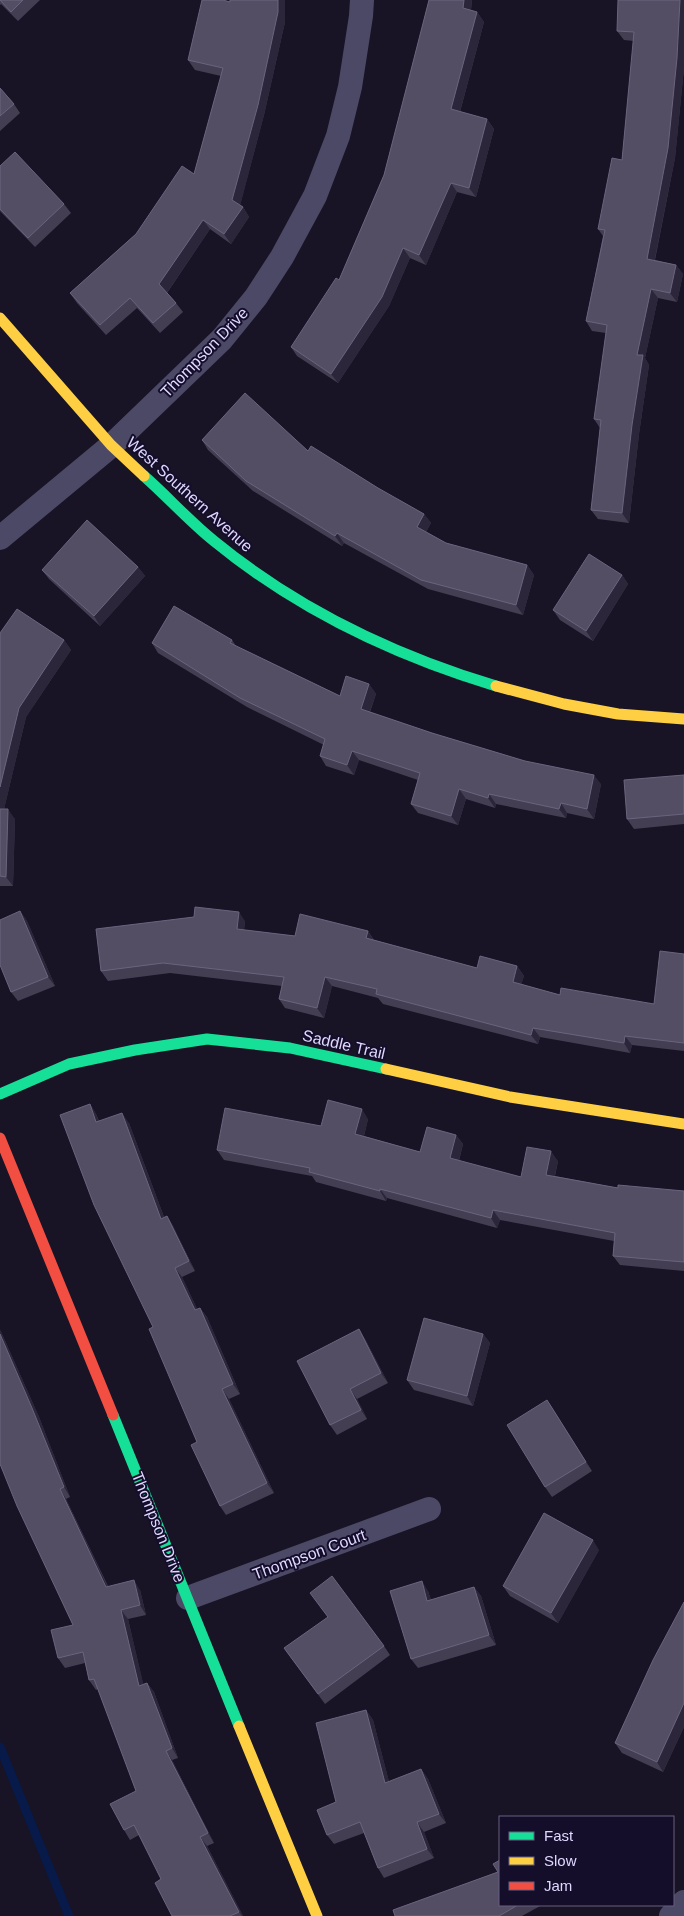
<svg xmlns="http://www.w3.org/2000/svg" width="684" height="1916" font-family="Helvetica,sans-serif">
	<style>
		.lines { fill: none; stroke-linecap: round; stroke-linejoin: round }
		.stream { stroke: #071a49; stroke-width: 9 }
		.street { stroke: #4c4966; stroke-width: 24 }
		.fast { stroke: #16e098; stroke-width: 11 }
		.slow { stroke: #ffcf43; stroke-width: 11 }
		.jam { stroke: #f24e42; stroke-width: 11 }
		.wall { fill: #443e53 }
		.shaded-wall { fill: #2b2639 }
		.building { fill: #544e65; stroke: #6a647e }
		.labels { text-anchor: middle; stroke-width: 4; stroke-linejoin: round; paint-order: stroke }
		.street-label { font-size: 16px; fill: #dfd8ff; stroke: #150e2b }
	</style>
	<rect width="100%" height="100%" fill="#181425"/>
	<g class="lines">
		<path class="stream" d="M 0,1747 L 69,1916"/>
		<path class="street" d="M 0,538 L 112,445 L 222,339 L 256,297 L 282,257 L 315,196 L 338,136 L 350,87 L 361,16 L 362,0
			M 188,1598 L 429,1509
			M 671,1916 L 684,1902"/>
		<path class="fast" d="M 144,476 C 168,497 189,521 214,541 C 297,609 393,655 496,686
			M 0,1094 L 69,1064 L 135,1050 L 207,1039 L 290,1048 L 386,1069
			M 113,1415 L 239,1726"/>
		<path class="slow" d="M 0,318 L 111,445 L 144,476
			M 496,686 L 564,704 L 618,714 L 684,719
			M 386,1069 L 510,1097 L 684,1124
			M 239,1726 L 317,1916"/>
		<path class="jam" d="M 0,1138 L 113,1415"/>
	</g>
	<path class="wall" d="M 0,0 L 40,0 L 18,21 L 1,4 L 0,5 Z
		M 429,0 L 472,0 L 471,10 L 477,12 L 484,22 L 460,112 L 487,119 L 494,129 L 476,197 L 457,192 L 426,265 L 410,258 L 389,306 L 338,383 L 297,356 L 291,347 L 339,280 L 384,175 Z
		M 684,0 L 684,68 L 675,158 L 655,260 L 676,265 L 683,274 L 677,302 L 658,298 L 645,358 L 649,365 L 639,434 L 629,523 L 598,519 L 591,510 L 600,428 L 594,419 L 606,333 L 592,331 L 586,321 L 603,236 L 598,229 L 622,160 L 634,41 L 624,40 L 617,31 Z
		M 285,22 L 264,115 L 240,205 L 243,207 L 249,217 L 231,244 L 210,229 L 167,293 L 176,303 L 183,312 L 160,333 L 137,308 L 106,335 L 77,303 L 70,293 L 136,234 L 194,174 L 221,76 L 195,70 L 188,60 Z
		M 0,88 L 14,104 L 20,113 L 0,131 Z
		M 0,166 L 64,204 L 71,213 L 35,247 L 0,211 Z
		M 202,440 L 308,451 L 378,488 L 424,514 L 431,523 L 426,532 L 446,543 L 527,565 L 534,575 L 523,615 L 428,589 L 344,543 L 342,546 L 253,491 L 208,450 Z
		M 138,567 L 145,576 L 100,626 L 49,579 L 42,570 Z
		M 622,575 L 628,584 L 593,641 L 560,620 L 553,610 Z
		M 0,633 L 64,640 L 71,650 L 26,717 L 4,809 L 15,819 L 13,886 L 0,886 Z
		M 232,640 L 236,646 L 340,696 L 369,684 L 376,694 L 370,712 L 432,733 L 601,784 L 594,819 L 567,813 L 566,818 L 496,804 L 495,808 L 466,799 L 458,825 L 418,813 L 411,804 L 418,780 L 359,760 L 354,775 L 326,766 L 320,756 L 324,745 L 247,707 L 158,653 L 152,643 Z
		M 684,775 L 684,824 L 634,829 L 627,819 Z
		M 20,911 L 27,921 L 55,986 L 18,1001 L 11,992 Z
		M 245,921 L 244,930 L 295,936 L 368,931 L 374,940 L 477,968 L 517,966 L 524,976 L 521,984 L 560,995 L 654,1004 L 684,954 L 684,1051 L 632,1045 L 630,1053 L 540,1037 L 538,1044 L 383,1004 L 378,998 L 332,986 L 324,1018 L 285,1008 L 279,999 L 282,986 L 170,973 L 108,981 L 101,971 Z
		M 90,1104 L 96,1114 L 99,1121 L 129,1123 L 164,1217 L 167,1216 L 173,1226 L 195,1271 L 182,1277 L 197,1309 L 200,1308 L 207,1317 L 240,1394 L 229,1399 L 274,1493 L 226,1515 L 220,1506 L 197,1442 L 153,1327 Z
		M 368,1119 L 364,1136 L 420,1152 L 456,1135 L 463,1144 L 459,1161 L 521,1177 L 558,1161 L 555,1176 L 618,1188 L 684,1191 L 684,1271 L 620,1265 L 613,1256 L 614,1241 L 500,1220 L 497,1228 L 387,1198 L 386,1201 L 316,1182 L 312,1176 L 224,1160 L 217,1150 L 321,1126 Z
		M 359,1329 L 365,1339 L 388,1383 L 357,1399 L 367,1419 L 337,1435 L 330,1425 Z
		M 0,1330 L 2,1334 L 39,1417 L 70,1497 L 66,1499 L 108,1586 L 140,1590 L 146,1615 L 128,1619 L 143,1684 L 147,1683 L 154,1692 L 178,1758 L 172,1760 L 214,1843 L 207,1846 L 243,1916 L 172,1916 L 161,1879 L 139,1835 L 130,1840 L 124,1830 L 136,1791 L 98,1689 L 96,1690 L 89,1680 L 85,1663 L 65,1668 L 58,1658 L 73,1625 L 0,1464 Z
		M 483,1334 L 490,1343 L 473,1406 L 414,1390 L 407,1380 Z
		M 547,1400 L 592,1471 L 552,1497 L 545,1487 Z
		M 599,1550 L 558,1623 L 510,1596 L 503,1586 Z
		M 474,1587 L 481,1596 L 496,1645 L 418,1668 L 411,1659 L 428,1591 L 431,1600 Z
		M 684,1602 L 684,1727 L 663,1772 L 622,1753 L 615,1743 Z
		M 384,1646 L 390,1655 L 325,1704 L 284,1648 Z
		M 366,1710 L 373,1720 L 389,1782 L 421,1769 L 428,1779 L 446,1823 L 424,1832 L 434,1858 L 384,1878 L 378,1868 L 364,1833 L 334,1844 L 327,1835 L 336,1802 Z
		M 500,1860 L 500,1905 L 542,1905 L 522,1916 L 395,1916 L 498,1872 Z"/>
	<path class="shaded-wall" d="M 278,0 L 285,0 L 285,22 L 264,115 L 239,210 L 232,200 Z
		M 464,0 L 472,0 L 470,18 L 463,8 Z
		M 680,0 L 684,0 L 684,68 L 675,158 L 653,268 L 647,259 Z
		M 477,12 L 484,22 L 458,119 L 451,109 Z
		M 487,119 L 494,129 L 476,197 L 469,188 Z
		M 451,183 L 457,192 L 426,265 L 419,255 Z
		M 243,207 L 249,217 L 231,244 L 224,234 Z
		M 203,220 L 210,229 L 166,294 L 159,284 Z
		M 403,248 L 410,258 L 389,306 L 338,383 L 331,374 Z
		M 676,265 L 683,274 L 677,302 L 670,293 Z
		M 651,289 L 658,298 L 645,358 L 649,365 L 639,434 L 629,523 L 622,513 L 637,355 Z
		M 424,514 L 431,523 L 423,537 L 417,527 Z
		M 337,533 L 344,543 L 342,546 L 335,536 Z
		M 527,565 L 534,575 L 523,615 L 516,605 Z
		M 138,567 L 145,576 L 100,626 L 94,616 Z
		M 622,575 L 628,584 L 593,641 L 586,631 Z
		M 64,640 L 71,650 L 26,717 L 2,818 L 0,816 L 0,787 L 19,708 Z
		M 369,684 L 376,694 L 367,719 L 361,709 Z
		M 352,751 L 359,760 L 354,775 L 347,765 Z
		M 594,775 L 601,784 L 594,819 L 587,809 Z
		M 459,789 L 466,799 L 458,825 L 451,816 Z
		M 489,794 L 496,804 L 495,808 L 488,798 Z
		M 561,803 L 567,813 L 566,818 L 559,809 Z
		M 8,809 L 15,819 L 13,886 L 6,877 Z
		M 20,911 L 27,921 L 55,986 L 48,977 Z
		M 239,912 L 245,921 L 243,938 L 237,929 Z
		M 368,931 L 374,941 L 366,938 Z
		M 517,966 L 524,976 L 519,992 L 513,982 Z
		M 325,977 L 332,986 L 324,1018 L 317,1008 Z
		M 533,1028 L 540,1037 L 538,1044 L 531,1035 Z
		M 625,1036 L 632,1045 L 630,1053 L 624,1043 Z
		M 90,1104 L 96,1114 L 103,1132 L 96,1122 Z
		M 362,1109 L 368,1119 L 362,1144 L 355,1134 Z
		M 122,1113 L 129,1123 L 168,1228 L 161,1219 Z
		M 456,1135 L 463,1144 L 457,1168 L 450,1158 Z
		M 551,1151 L 558,1161 L 553,1184 L 546,1175 Z
		M 380,1189 L 387,1198 L 386,1201 L 380,1191 Z
		M 493,1210 L 500,1220 L 497,1228 L 491,1218 Z
		M 167,1216 L 173,1226 L 195,1271 L 189,1261 Z
		M 175,1268 L 182,1277 L 202,1319 L 195,1310 Z
		M 200,1308 L 207,1317 L 240,1394 L 233,1384 Z
		M 359,1329 L 365,1339 L 388,1383 L 381,1373 Z
		M 0,1330 L 2,1334 L 39,1417 L 70,1497 L 64,1487 L 0,1334 Z
		M 483,1334 L 490,1343 L 473,1406 L 467,1396 Z
		M 222,1389 L 229,1399 L 274,1493 L 267,1483 Z
		M 350,1389 L 357,1399 L 367,1419 L 361,1410 Z
		M 547,1400 L 554,1410 L 592,1471 L 586,1462 Z
		M 60,1489 L 66,1499 L 112,1596 L 106,1587 Z
		M 593,1540 L 599,1550 L 558,1623 L 551,1613 Z
		M 134,1580 L 140,1590 L 146,1615 L 140,1605 Z
		M 422,1581 L 428,1591 L 434,1610 L 427,1601 Z
		M 474,1587 L 481,1596 L 496,1645 L 489,1635 Z
		M 121,1610 L 128,1619 L 146,1695 L 139,1686 Z
		M 147,1683 L 154,1692 L 178,1758 L 172,1748 Z
		M 684,1703 L 684,1727 L 663,1772 L 657,1762 Z
		M 366,1710 L 373,1720 L 392,1793 L 385,1783 Z
		M 166,1751 L 172,1760 L 214,1843 L 208,1833 Z
		M 421,1769 L 428,1779 L 446,1823 L 439,1814 Z
		M 417,1822 L 424,1832 L 434,1858 L 427,1849 Z
		M 200,1837 L 207,1846 L 243,1916 L 242,1916 L 239,1912 Z"/>
	<path class="building" d="M 0,0 L 23,0 L 11,12 Z
		M 202,0 L 223,0 L 230,2 L 230,0 L 278,0 L 278,12 L 258,105 L 232,200 L 243,207 L 224,234 L 203,220 L 159,284 L 176,303 L 153,323 L 130,298 L 100,325 L 70,293 L 136,234 L 182,166 L 194,174 L 223,68 L 188,60 Z
		M 429,0 L 464,0 L 463,8 L 477,12 L 451,109 L 487,119 L 469,188 L 451,183 L 419,255 L 403,248 L 382,297 L 331,374 L 291,347 L 336,278 L 339,280 L 384,175 Z
		M 618,0 L 680,0 L 677,58 L 668,148 L 647,259 L 676,265 L 670,293 L 651,289 L 637,355 L 643,355 L 632,425 L 622,513 L 591,510 L 601,420 L 594,419 L 607,325 L 586,321 L 605,230 L 598,229 L 612,158 L 622,160 L 634,32 L 617,31 Z
		M 0,88 L 14,104 L 0,116 Z
		M 15,152 L 64,204 L 28,238 L 0,209 L 0,166 Z
		M 245,393 L 308,451 L 311,446 L 378,488 L 424,514 L 417,527 L 446,543 L 527,565 L 516,605 L 421,580 L 337,533 L 335,536 L 246,481 L 202,440 Z
		M 87,520 L 138,567 L 94,616 L 42,570 Z
		M 589,554 L 622,575 L 586,631 L 553,610 Z
		M 174,606 L 232,640 L 230,643 L 340,696 L 346,676 L 369,684 L 361,709 L 432,733 L 525,761 L 594,775 L 587,809 L 561,803 L 559,809 L 489,794 L 488,798 L 459,789 L 451,816 L 411,804 L 420,773 L 352,751 L 347,765 L 320,756 L 325,739 L 240,698 L 152,643 Z
		M 17,609 L 64,640 L 19,708 L 0,787 L 0,633 Z
		M 684,775 L 684,814 L 627,819 L 624,780 Z
		M 0,809 L 8,809 L 6,877 L 0,876 Z
		M 195,907 L 239,912 L 237,929 L 295,936 L 300,914 L 368,931 L 366,938 L 477,968 L 480,956 L 517,966 L 513,982 L 560,995 L 561,988 L 654,1004 L 660,951 L 684,954 L 684,1043 L 625,1036 L 624,1043 L 533,1028 L 531,1035 L 376,994 L 377,989 L 325,977 L 317,1008 L 279,999 L 284,977 L 163,963 L 101,971 L 96,929 L 194,917 Z
		M 20,911 L 48,977 L 11,992 L 0,965 L 0,920 Z
		M 328,1100 L 362,1109 L 355,1134 L 420,1152 L 427,1127 L 456,1135 L 450,1158 L 521,1177 L 527,1147 L 551,1151 L 546,1175 L 618,1188 L 618,1185 L 684,1191 L 684,1262 L 613,1256 L 615,1233 L 493,1210 L 491,1218 L 380,1189 L 380,1191 L 309,1172 L 310,1168 L 217,1150 L 225,1108 L 321,1126 Z
		M 90,1104 L 96,1122 L 122,1113 L 161,1219 L 167,1216 L 189,1261 L 175,1268 L 195,1310 L 200,1308 L 233,1384 L 222,1389 L 267,1483 L 220,1506 L 191,1445 L 197,1442 L 149,1329 L 153,1327 L 94,1205 L 60,1115 Z
		M 424,1318 L 483,1334 L 467,1396 L 407,1380 Z
		M 359,1329 L 381,1373 L 350,1389 L 361,1410 L 330,1425 L 297,1361 Z
		M 0,1334 L 32,1408 L 64,1487 L 60,1489 L 106,1587 L 134,1580 L 140,1605 L 121,1610 L 139,1686 L 147,1683 L 172,1748 L 166,1751 L 208,1833 L 200,1837 L 239,1912 L 230,1916 L 172,1916 L 155,1883 L 161,1879 L 134,1825 L 124,1830 L 110,1804 L 136,1791 L 94,1679 L 89,1680 L 83,1652 L 58,1658 L 51,1630 L 73,1625 L 17,1506 L 0,1464 Z
		M 547,1400 L 586,1462 L 545,1487 L 507,1425 Z
		M 544,1513 L 593,1540 L 551,1613 L 503,1586 Z
		M 332,1576 L 384,1646 L 318,1694 L 284,1648 L 328,1617 L 310,1593 Z
		M 422,1581 L 427,1601 L 474,1587 L 489,1635 L 411,1659 L 390,1591 Z
		M 684,1602 L 684,1703 L 657,1762 L 615,1743 L 653,1660 Z
		M 366,1710 L 385,1783 L 421,1769 L 439,1814 L 417,1822 L 427,1849 L 378,1868 L 360,1822 L 327,1835 L 317,1810 L 336,1802 L 316,1723 Z
		M 500,1860 L 500,1905 L 518,1905 L 499,1916 L 395,1916 L 393,1910 L 498,1872 L 493,1864 Z"/>
	<g class="labels">
		<g class="street-label">
			<text transform="translate(204 352) rotate(-46)" y="6">Thompson Drive</text>
			<text transform="translate(190 494) rotate(42)" y="6">West Southern Avenue</text>
			<text transform="translate(344 1044) rotate(13)" y="6">Saddle Trail</text>
			<text transform="translate(159 1527) rotate(68)" y="6">Thompson Drive</text>
			<text transform="translate(309 1554) rotate(-20)" y="6">Thompson Court</text>
		</g>
	</g>
	<rect x="499" y="1816" width="175" height="90" fill="#150e2b" stroke="#665f80"/>
	<rect x="509" y="1832" width="25" height="8" fill="#16e098" stroke="#665f80"/>
	<text x="544" y="1841" font-size="15" fill="#dfd8ff">Fast</text>
	<rect x="509" y="1857" width="25" height="8" fill="#ffcf43" stroke="#665f80"/>
	<text x="544" y="1866" font-size="15" fill="#dfd8ff">Slow</text>
	<rect x="509" y="1882" width="25" height="8" fill="#f24e42" stroke="#665f80"/>
	<text x="544" y="1891" font-size="15" fill="#dfd8ff">Jam</text>
</svg>
